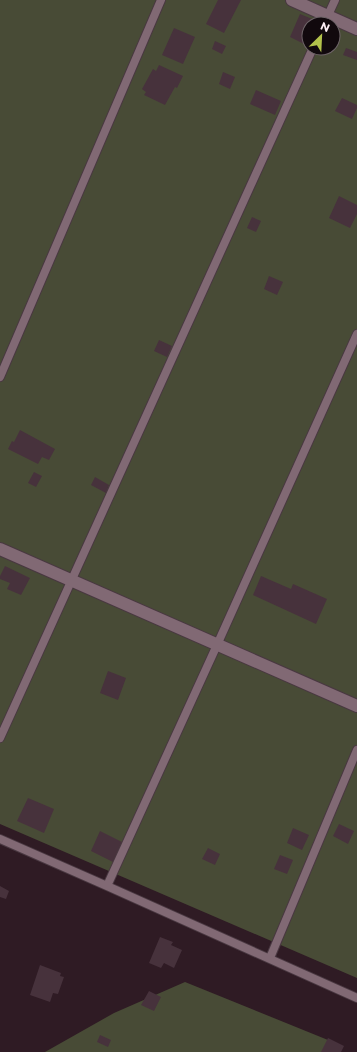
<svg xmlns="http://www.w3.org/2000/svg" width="357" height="1052" font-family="Montserrat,sans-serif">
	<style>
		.green { fill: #484b36; fill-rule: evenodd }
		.building { fill: #47323c }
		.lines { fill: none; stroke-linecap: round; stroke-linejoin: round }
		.service-casing { stroke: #493841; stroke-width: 10 }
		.minor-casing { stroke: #493841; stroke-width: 14 }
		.service { stroke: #816974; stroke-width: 8 }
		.minor { stroke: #816974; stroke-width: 12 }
	</style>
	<rect width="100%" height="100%" fill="#2f1b24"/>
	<path class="green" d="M 0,0 L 357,0 L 357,978 L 0,824 ZM 309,24 L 333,24 L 333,48 L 309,48 Z
		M 185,982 L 328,1040 L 323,1052 L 45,1052 L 114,1013 Z"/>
	<path class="building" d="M 218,0 L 241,0 L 224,33 L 206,24 Z
		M 300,14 L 317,21 L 315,24 L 309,24 L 309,38 L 306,45 L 290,37 Z
		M 174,28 L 195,37 L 183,64 L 162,55 Z
		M 215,41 L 226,46 L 222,54 L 212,49 Z
		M 346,48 L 357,52 L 357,60 L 343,55 Z
		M 159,65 L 183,76 L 177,88 L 175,87 L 165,105 L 144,95 L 146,92 L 142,89 L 153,69 L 156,71 Z
		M 223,72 L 235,77 L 230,89 L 219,84 Z
		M 256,90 L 281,101 L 275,115 L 250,104 Z
		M 342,98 L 357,105 L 357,108 L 352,119 L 335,111 Z
		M 339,196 L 357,205 L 357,214 L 350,228 L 329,218 Z
		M 252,217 L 261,221 L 256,232 L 247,228 Z
		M 269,276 L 283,282 L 277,295 L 264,289 Z
		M 159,340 L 172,346 L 167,357 L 154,351 Z
		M 20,430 L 55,449 L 49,460 L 42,457 L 38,464 L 8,449 L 12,441 L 14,442 Z
		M 34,472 L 42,476 L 36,487 L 28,483 Z
		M 95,477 L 109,485 L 106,493 L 91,485 Z
		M 5,566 L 30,578 L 21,595 L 7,589 L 10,583 L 0,579 L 0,576 Z
		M 261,576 L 291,589 L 293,584 L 327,599 L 316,624 L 253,595 Z
		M 108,671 L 126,678 L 118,700 L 100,693 Z
		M 28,798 L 54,809 L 44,833 L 17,821 Z
		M 339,824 L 354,831 L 348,844 L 333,836 Z
		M 293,828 L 309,835 L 302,850 L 287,843 Z
		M 100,831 L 122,842 L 113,862 L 91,851 Z
		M 208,848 L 220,854 L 215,865 L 202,859 Z
		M 280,855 L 293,860 L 287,874 L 274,869 Z
		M 0,886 L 9,891 L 6,899 L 0,897 Z
		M 160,937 L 173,942 L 171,945 L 182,950 L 174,968 L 164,963 L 161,968 L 149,963 Z
		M 40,965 L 61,973 L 60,976 L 64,977 L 58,994 L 53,993 L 50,1002 L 30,995 Z
		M 149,991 L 161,997 L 154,1011 L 141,1005 Z
		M 100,1035 L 111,1040 L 108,1047 L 97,1042 Z
		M 328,1038 L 344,1046 L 341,1052 L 321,1052 Z"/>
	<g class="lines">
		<g class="service-casing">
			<path id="service" d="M 324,24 L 335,0
				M 0,377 L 161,0
				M 0,738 L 313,48
				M 0,839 L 107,886 L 357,998
				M 107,886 L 217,645 L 357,334
				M 270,958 L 357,750"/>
		</g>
		<g class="minor-casing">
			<path id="minor" d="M 292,0 L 357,29
				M 0,549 L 357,706"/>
		</g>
		<use href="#service" class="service"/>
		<use href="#minor" class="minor"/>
	</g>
	<g transform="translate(321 36) rotate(24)"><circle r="19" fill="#11090d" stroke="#6f6569"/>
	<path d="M0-3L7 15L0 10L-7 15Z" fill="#b3c24b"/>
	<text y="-6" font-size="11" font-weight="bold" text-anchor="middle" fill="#fceef4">N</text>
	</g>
</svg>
